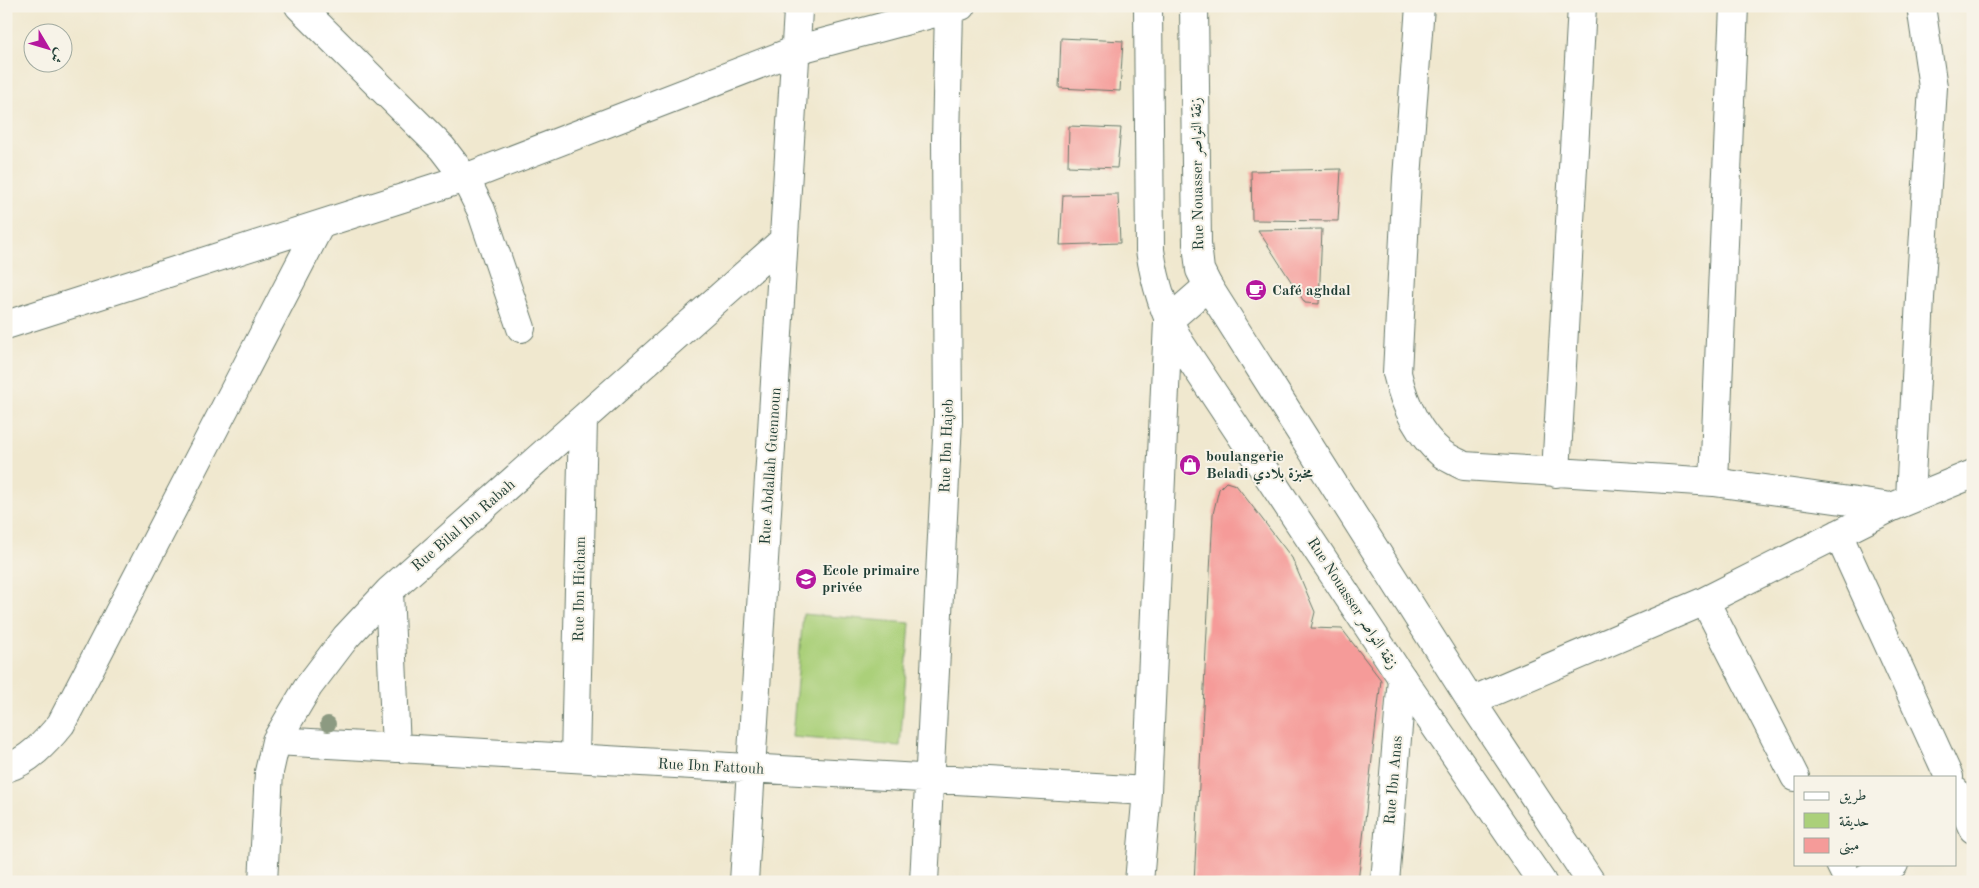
<svg xmlns="http://www.w3.org/2000/svg" width="1979" height="888" font-family="'Old Standard TT',Amiri,serif">
	<style>
		.green { fill: #abd07a; stroke: #658657 }
		.building { fill: #f59b99 }
		.lines { fill: none; stroke-linecap: round; stroke-linejoin: round }
		.street-casing { stroke: #68796a; stroke-width: 30 }
		.secondary-casing { stroke: #68796a; stroke-width: 30 }
		.street { stroke: #fff; stroke-width: 28 }
		.secondary { stroke: #fff; stroke-width: 28 }
		.tree { fill: #8c9a81 }
		.labels { text-anchor: middle; stroke-width: 4; stroke-linejoin: round; paint-order: stroke }
		.street-label { font-size: 15px; fill: #1f3d34; stroke: #f7f3e8 }
		.poi-label { font-size: 15px; font-weight: bold; fill: #1f3d34; stroke: #f7f3e8; text-anchor: start }
	</style>
	<rect width="100%" height="100%" fill="#f7f3e8"/>
	<filter id="ink" filterUnits="userSpaceOnUse"><feTurbulence type="fractalNoise" baseFrequency=".02" numOctaves="2"/><feDisplacementMap in="SourceGraphic" scale="10" xChannelSelector="R" yChannelSelector="G"/><feConvolveMatrix kernelMatrix="1 2 1 2 8 2 1 2 1" color-interpolation-filters="sRGB"/></filter>
	<filter id="wash" filterUnits="userSpaceOnUse"><feTurbulence type="fractalNoise" baseFrequency=".0096" numOctaves="4" result="noise"/><feDisplacementMap in="SourceGraphic" scale="20" xChannelSelector="R" yChannelSelector="G"/><feGaussianBlur stdDeviation="1.12" result="paint"/><feColorMatrix in="noise" values="0 0 0 0 0 0 0 0 0 0 0 0 0 0 0 0 0 1.4 0 .05"/><feComposite in="paint" operator="in"/></filter>
	<g filter="url(#wash)">
		<rect width="100%" height="100%" fill="#f0e8cf"/>
		<path class="green" d="M 803,614 L 910,623 L 900,746 L 792,737 Z"/>
		<g id="blocks">
			<path class="building" d="M 1061,38 L 1123,41 L 1120,91 L 1059,88 Z
				M 1069,126 L 1121,128 L 1117,168 L 1068,166 Z
				M 1341,169 L 1338,221 L 1252,220 L 1251,171 Z
				M 1118,194 L 1120,243 L 1060,245 L 1063,195 Z
				M 1322,229 L 1319,304 L 1305,303 L 1258,230 Z
				M 1226,482 L 1236,485 L 1292,558 L 1315,612 L 1311,628 L 1342,629 L 1381,680 L 1358,882 L 1194,882 L 1213,514 L 1219,489 Z"/>
		</g>
	</g>
	<g filter="url(#ink)">
		<use href="#blocks" fill-opacity="0" stroke="#68796a" stroke-width="1"/>
		<g class="lines">
			<g class="street-casing">
				<path id="street" d="M 299,6 L 442,148 L 465,178 L 481,210 L 521,328
					M 1420,6 L 1407,178 L 1397,373 C 1404,403 1416,432 1441,453 C 1447,458 1457,462 1464,466 L 1714,482 L 1892,507
					M 6,325 L 465,178 L 796,50 L 961,6
					M 1556,473 L 1582,6
					M 1714,482 L 1734,6
					M 1910,499 L 1920,298 L 1933,87 L 1921,6
					M 1838,534 L 1949,777
					M 389,591 L 396,748
					M 1705,601 L 1795,777
					M 1471,701 L 1705,601 L 1892,507 L 1973,474
					M 276,741 L 1147,791
					M 575,758 L 583,420
					M 6,768 C 29,761 46,742 61,724 L 320,225
					M 1955,791 L 1973,829
					M 1840,864 L 1849,882
					M 263,882 L 269,772 L 276,741 L 308,687 L 346,637 L 389,591 L 784,240
					M 744,882 L 798,11 L 796,6
					M 924,882 L 948,421 L 946,140 L 949,9
					M 1139,882 L 1147,791 L 1168,321 L 1208,286
					M 1385,882 L 1402,678
					M 1858,882 L 1894,864"/>
			</g>
			<g class="secondary-casing">
				<path id="secondary" d="M 1148,6 L 1150,250 C 1155,284 1164,313 1180,343 L 1402,678 L 1542,882
					M 1194,6 L 1197,244 L 1200,270 L 1208,286 L 1471,701 L 1591,882"/>
			</g>
			<use href="#street" class="street"/>
			<use href="#secondary" class="secondary"/>
		</g>
		<circle class="tree" cx="328" cy="724" r="8"/>
	</g>
	<defs>
		<g id="cafe-disc" transform="scale(1.125)"><circle r="9.5" fill="#b5179e" stroke="#f7f3e8"/><path d="M-5.5-4.5H6V0H3Q3 3.5 0 3.5H-2.5Q-5.5 3.5-5.5 0ZM3-3.2v2h1.7v-2ZM-6 4.5H4V6H-6Z" fill="#fff"/></g>
		<g id="shop-disc" transform="scale(1.125)"><circle r="9.5" fill="#b5179e" stroke="#f7f3e8"/><path d="M-5-2.5h2.3a2.7 3.5 0 0 1 5.4 0H5L5.5 6h-11ZM-1.5-2.5h3a1.5 2.3 0 0 0-3 0Z" fill="#fff"/></g>
		<g id="school-disc" transform="scale(1.125)"><circle r="9.5" fill="#b5179e" stroke="#f7f3e8"/><path d="M0-5L7-2L0 1L-7-2ZM-4 1L0 2.5L4 1V4Q0 6-4 4Z" fill="#fff"/></g>
	</defs>
	<g fill-rule="evenodd">
		<use href="#cafe-disc" x="1256" y="290"/>
		<use href="#shop-disc" x="1190" y="465"/>
		<use href="#school-disc" x="806" y="579"/>
	</g>
	<g class="labels">
		<g class="street-label">
			<text transform="translate(1197 174) rotate(-91)" y="5">Rue Nouasser زنقة النواصر</text>
			<text transform="translate(946 446) rotate(-88)" y="5">Rue Ibn Hajeb</text>
			<text transform="translate(770 466) rotate(-86)" y="5">Rue Abdallah Guennoun</text>
			<text transform="translate(463 525) rotate(-41)" y="5">Rue Bilal Ibn Rabah</text>
			<text transform="translate(579 589) rotate(-89)" y="5">Rue Ibn Hicham</text>
			<text transform="translate(1353 603) rotate(57)" y="5">Rue Nouasser زنقة النواصر</text>
			<text transform="translate(711 766) rotate(3)" y="5">Rue Ibn Fattouh</text>
			<text transform="translate(1393 780) rotate(-85)" y="5">Rue Ibn Anas</text>
		</g>
		<g class="poi-label">
			<text x="1272" y="295">Café aghdal</text>
			<text x="1206" y="461">boulangerie<tspan x="1206" dy="17">Beladi مخبزة بلادي</tspan></text>
			<text x="822" y="575">Ecole primaire<tspan x="822" dy="17">privée</tspan></text>
		</g>
	</g>
	<rect width="1979" height="888" fill="none" stroke="#f7f3e8" stroke-width="25"/>
	<rect x="1794" y="776" width="162" height="90" fill="#f7f3e8" stroke="#a1aaa0"/>
	<rect x="1804" y="792" width="25" height="8" fill="#ffffff" stroke="#a1aaa0"/>
	<text x="1839" y="800" font-size="15" fill="#1f3d34">طريق</text>
	<rect x="1804" y="813" width="25" height="15" fill="#abd07a" stroke="#a1aaa0"/>
	<text x="1839" y="826" font-size="15" fill="#1f3d34">حديقة</text>
	<rect x="1804" y="838" width="25" height="15" fill="#f59b99" stroke="#a1aaa0"/>
	<text x="1839" y="850" font-size="15" fill="#1f3d34">مبنى</text>
	<g transform="translate(48 48) rotate(128)"><circle r="24" fill="#f7f3e8" stroke="#a1aaa0"/>
	<path d="M0-4L9 19L0 12L-9 19Z" fill="#b5179e"/>
	<text y="-8" font-size="14" font-weight="bold" text-anchor="middle" fill="#1f3d34">ش</text>
	</g>
</svg>
